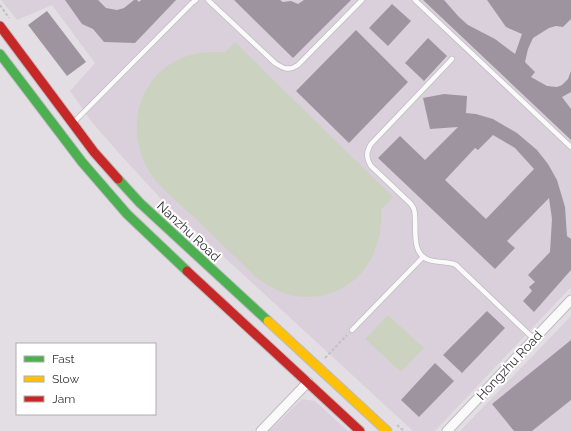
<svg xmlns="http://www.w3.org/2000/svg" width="571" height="431" font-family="Raleway,sans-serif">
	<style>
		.built { fill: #dad0db }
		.green { fill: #ccd2c0 }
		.building { fill: #9e949f; fill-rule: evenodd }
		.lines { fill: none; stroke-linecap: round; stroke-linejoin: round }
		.lane-casing { stroke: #bfbbc0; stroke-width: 6 }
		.street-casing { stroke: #bfbbc0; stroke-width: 11 }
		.fast-casing { stroke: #bfbbc0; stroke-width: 11 }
		.slow-casing { stroke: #bfbbc0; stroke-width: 11 }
		.jam-casing { stroke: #bfbbc0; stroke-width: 11 }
		.path { stroke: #c1c0c2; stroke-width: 2; stroke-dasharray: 3 2; stroke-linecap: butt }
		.lane { stroke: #fbfafb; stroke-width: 4.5 }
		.street { stroke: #fbfafb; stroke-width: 9 }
		.fast { stroke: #4caf50; stroke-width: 9 }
		.slow { stroke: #ffc107; stroke-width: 9 }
		.jam { stroke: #c62828; stroke-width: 9 }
		.labels { text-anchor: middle; stroke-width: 4; stroke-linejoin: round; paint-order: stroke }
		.street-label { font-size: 13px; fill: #363336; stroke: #fff }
	</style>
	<rect width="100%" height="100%" fill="#e3dee4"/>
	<path class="built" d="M 1,0 L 571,0 L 571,287 L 435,431 L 413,431 L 161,199 L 117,151 L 91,121 L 70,91 L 95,63 L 52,5 L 17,20 Z
		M 571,316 L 571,431 L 460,431 Z
		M 302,399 L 315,401 L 348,431 L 269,431 Z"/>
	<path class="green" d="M 235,42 L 393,197 L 381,210 C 384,257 354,298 305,297 C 287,297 271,288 257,278 C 237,259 216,239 196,219 C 183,207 168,195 156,181 C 133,152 129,112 152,81 C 170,57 197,50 225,52 Z
		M 388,315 L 424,348 L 401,372 L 365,339 Z"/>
	<path class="building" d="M 65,0 L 98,0 L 106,8 L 117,10 L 124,8 L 134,0 L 137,0 L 139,2 L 141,0 L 176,0 L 135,43 L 104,42 L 93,29 L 82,24 Z
		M 234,0 L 280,0 L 283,2 L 291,1 L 298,4 L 304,0 L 351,0 L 293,58 Z
		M 423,0 L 444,0 L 459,17 L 468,25 L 495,39 L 515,54 L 522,34 L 506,27 L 487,0 L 571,0 L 571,19 L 563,27 L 556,26 L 549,28 L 533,38 L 528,49 L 525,62 L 535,72 L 531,77 L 547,86 L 557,87 L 562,85 L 568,79 L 571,71 L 571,92 L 562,97 L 571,109 L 571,140 Z
		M 392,4 L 411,21 L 388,46 L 369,28 Z
		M 47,11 L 86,62 L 67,76 L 28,25 Z
		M 356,30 L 408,82 L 349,143 L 296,91 Z
		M 428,38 L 447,56 L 424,81 L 405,63 Z
		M 444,94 L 467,96 L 466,113 L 476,114 L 493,119 L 517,133 L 537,150 L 548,164 L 557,180 L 565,207 L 567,236 L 571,239 L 571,270 L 534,312 L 523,301 L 532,291 L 529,287 L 535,282 L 528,275 L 550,252 L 552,219 L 549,198 L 507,241 L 515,248 L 495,269 L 378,158 L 400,136 L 425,160 L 458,127 L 430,129 L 423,98 ZM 493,135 L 515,148 L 534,169 L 486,219 L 445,180 L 475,148 L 478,150 Z
		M 487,311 L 505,328 L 462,373 L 443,355 Z
		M 571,340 L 571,400 L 532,431 L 514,431 L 492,404 Z
		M 435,363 L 454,381 L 419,417 L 401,400 Z"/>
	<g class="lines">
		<g class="lane-casing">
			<path id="lane" d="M 208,0 L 275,63 C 284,69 289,71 298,65 L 362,0
				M 415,0 L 571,147
				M 452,59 L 371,144 C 366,152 366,158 371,166 L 411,204 L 414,209 C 418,225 409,253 429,260 C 438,263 448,261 456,265 L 534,339
				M 73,123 L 192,3 L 196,0
				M 352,330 L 423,257"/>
		</g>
		<g class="street-casing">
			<path id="street" d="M 261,431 L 308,382
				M 447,431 L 571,300"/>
		</g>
		<g class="fast-casing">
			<path id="fast" d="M 0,54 L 82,162 L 127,214 L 187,271
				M 118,179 L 140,203 L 268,321"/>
		</g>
		<g class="slow-casing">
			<path id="slow" d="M 268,321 L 387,431"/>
		</g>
		<g class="jam-casing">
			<path id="jam" d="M 0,26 L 94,152 L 118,179
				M 187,271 L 360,431"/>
		</g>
		<path class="path" d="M 0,5 L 9,18
			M 325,358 L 347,335
			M 397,425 L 404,431"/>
		<use href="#lane" class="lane"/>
		<use href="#street" class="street"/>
		<use href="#fast" class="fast"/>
		<use href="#slow" class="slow"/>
		<use href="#jam" class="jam"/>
	</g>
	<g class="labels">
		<g class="street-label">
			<text transform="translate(189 231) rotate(43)" y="5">Nanzhu Road</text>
			<text transform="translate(509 365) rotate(-47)" y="5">Hongzhu Road</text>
		</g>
	</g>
	<rect x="16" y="343" width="140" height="72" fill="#ffffff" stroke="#afadaf"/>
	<rect x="24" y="356" width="20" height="6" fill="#4caf50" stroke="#afadaf"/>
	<text x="52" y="363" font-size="12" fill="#363336">Fast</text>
	<rect x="24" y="376" width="20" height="6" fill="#ffc107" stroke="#afadaf"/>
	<text x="52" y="383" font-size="12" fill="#363336">Slow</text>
	<rect x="24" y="396" width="20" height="6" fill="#c62828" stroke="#afadaf"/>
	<text x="52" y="403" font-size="12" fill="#363336">Jam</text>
</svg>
